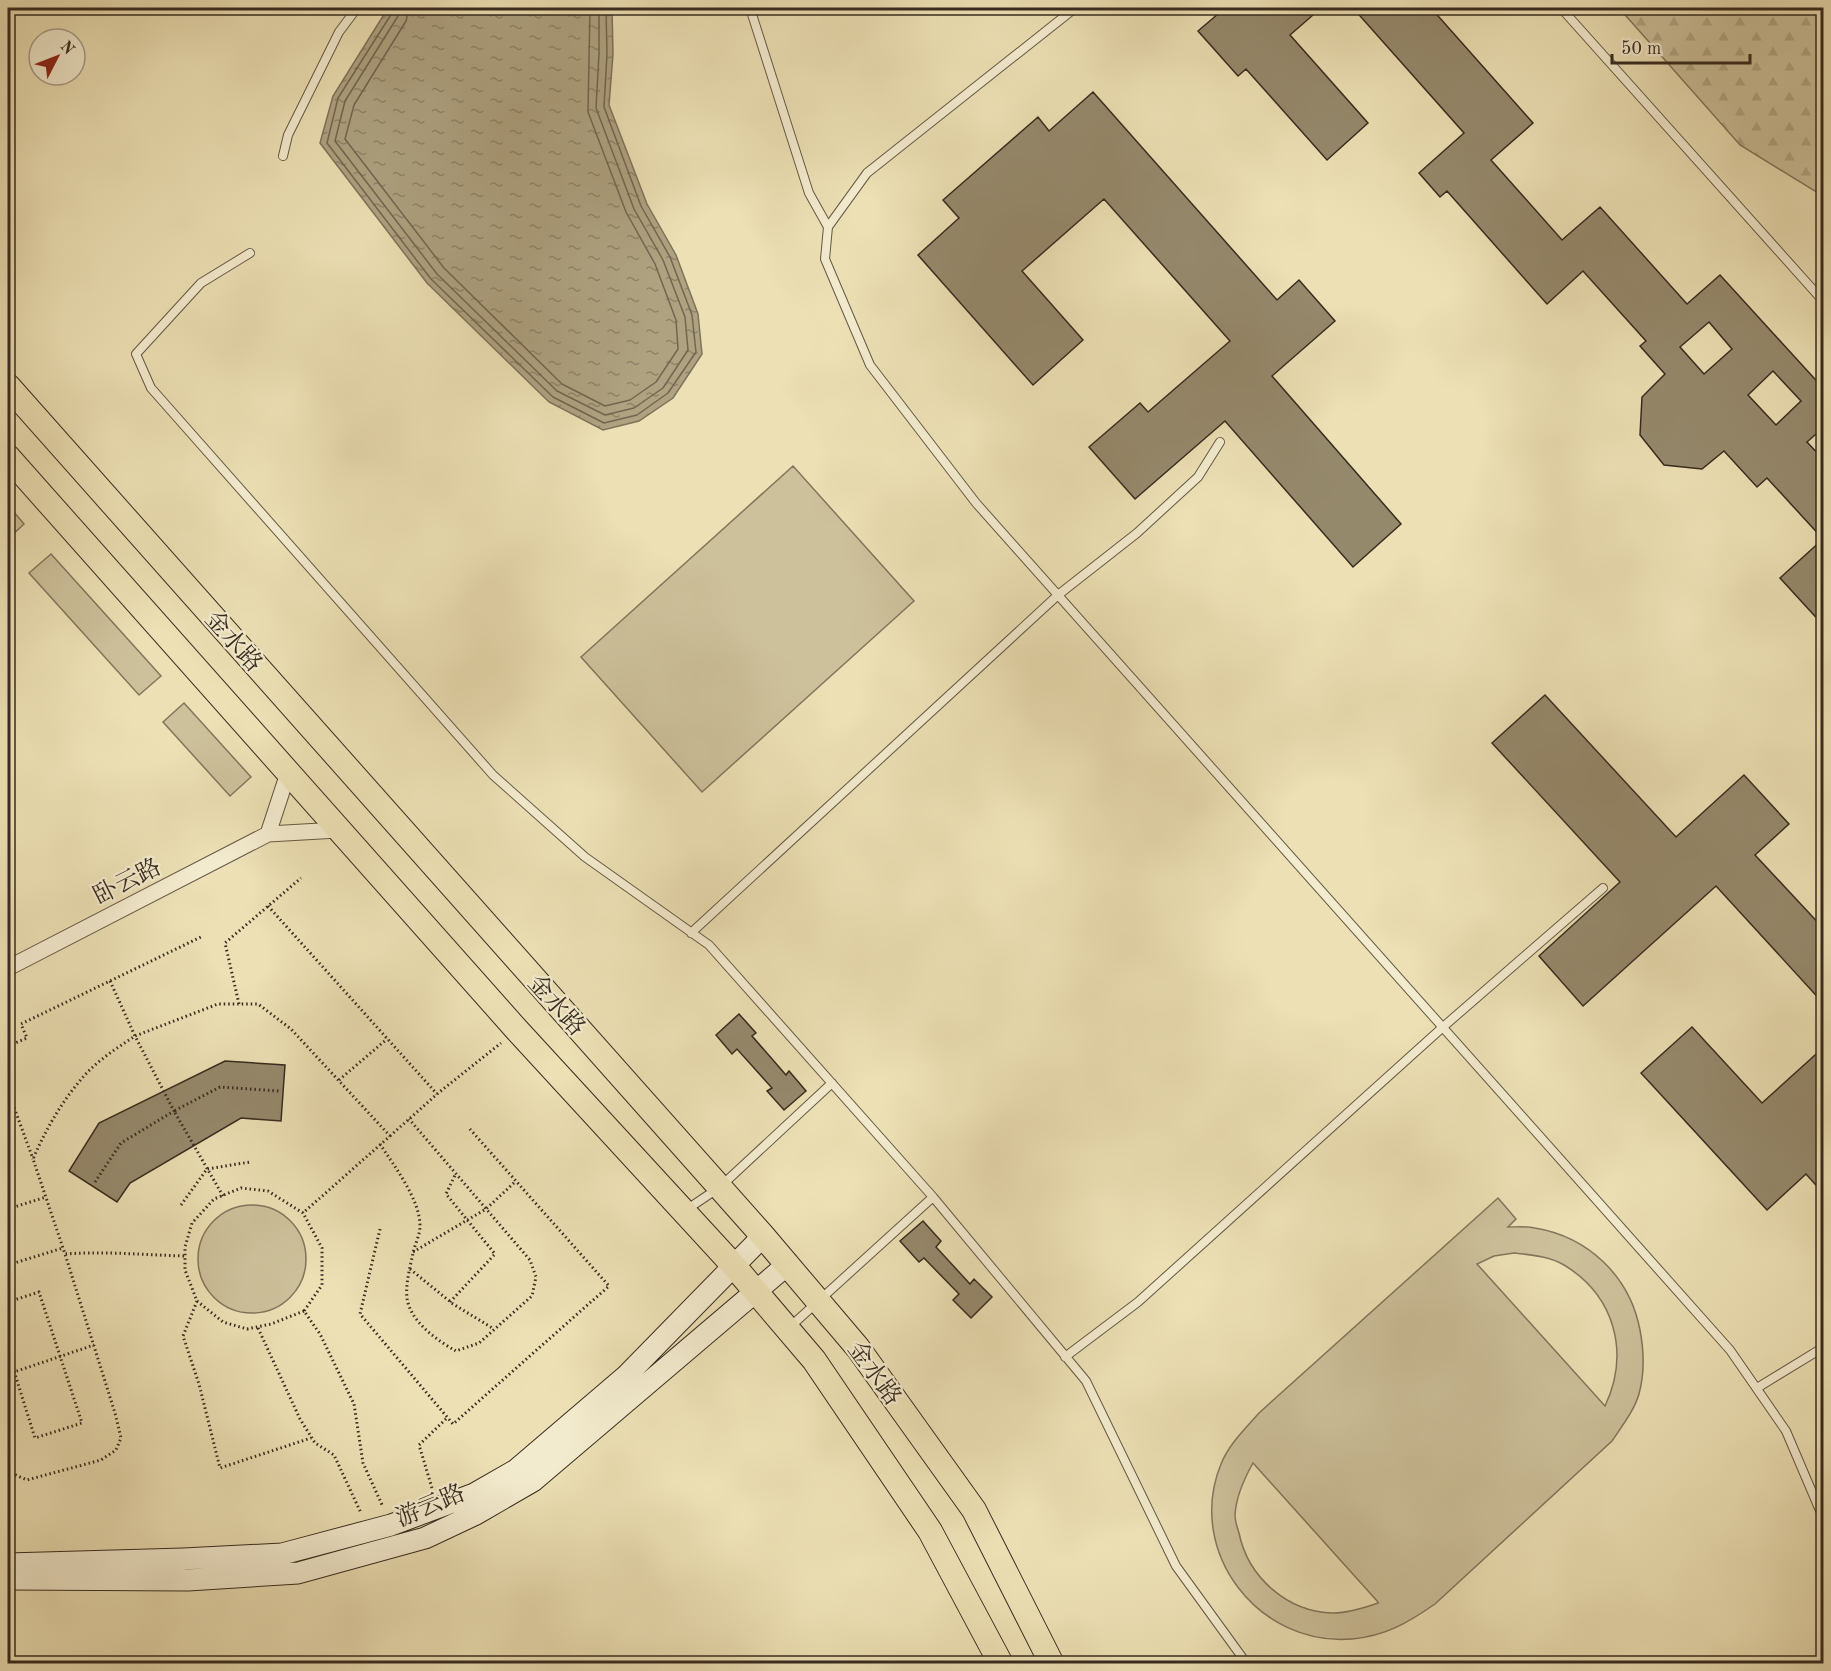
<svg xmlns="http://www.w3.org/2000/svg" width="1831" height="1671" font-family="'Old Standard TT','Noto Serif SC',serif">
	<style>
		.green { fill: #cdc19b; stroke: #82765d; stroke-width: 1.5; fill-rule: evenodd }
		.forest { fill: url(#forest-firs); stroke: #82765d; stroke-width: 1.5 }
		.water { fill: url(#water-ripples); stroke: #7e725a; stroke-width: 1.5 }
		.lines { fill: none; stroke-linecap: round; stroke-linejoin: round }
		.shore { stroke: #726650; stroke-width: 1.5 }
		.building { fill: #95896c; stroke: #372b1f; stroke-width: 1.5; fill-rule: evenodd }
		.service-casing { stroke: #645844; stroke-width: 10 }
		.minor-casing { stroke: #645844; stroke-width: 17 }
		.secondary-casing { stroke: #372b1f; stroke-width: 23 }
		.primary-casing { stroke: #372b1f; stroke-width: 26 }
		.path { stroke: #372b1f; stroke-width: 3; stroke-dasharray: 1.5 3; stroke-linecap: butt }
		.service { stroke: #f3ebce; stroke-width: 8 }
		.minor { stroke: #f3ebce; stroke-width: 15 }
		.secondary { stroke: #f3ebce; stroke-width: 21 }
		.primary { stroke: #ece0b4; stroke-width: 24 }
		.labels { text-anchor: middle; stroke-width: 4.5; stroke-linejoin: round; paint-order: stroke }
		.street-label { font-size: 24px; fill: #372b1f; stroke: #f3ebce }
	</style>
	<defs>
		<pattern id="forest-firs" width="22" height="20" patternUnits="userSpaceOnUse" patternTransform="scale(1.5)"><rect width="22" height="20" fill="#cdc19b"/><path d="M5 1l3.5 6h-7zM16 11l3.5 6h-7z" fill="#b1a685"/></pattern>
		<pattern id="water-ripples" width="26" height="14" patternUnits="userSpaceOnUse" patternTransform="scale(1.5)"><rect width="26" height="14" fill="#aea281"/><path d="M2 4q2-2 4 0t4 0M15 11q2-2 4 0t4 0" fill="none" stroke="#8e8469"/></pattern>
	</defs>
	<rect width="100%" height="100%" fill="#ece0b4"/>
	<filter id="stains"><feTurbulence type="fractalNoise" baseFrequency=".00333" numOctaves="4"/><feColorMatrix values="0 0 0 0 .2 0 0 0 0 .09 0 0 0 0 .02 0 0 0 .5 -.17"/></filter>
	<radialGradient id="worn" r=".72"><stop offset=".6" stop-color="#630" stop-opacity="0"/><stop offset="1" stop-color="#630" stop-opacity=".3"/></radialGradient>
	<path class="green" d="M 793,466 L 914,601 L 702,792 L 581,657 Z
		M 8,505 L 24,524 L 8,539 Z
		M 51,554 L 161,676 L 139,695 L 29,573 Z
		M 184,703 L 251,777 L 230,796 L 163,722 Z
		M 1498,1198 L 1516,1219 L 1508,1227 C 1517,1227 1526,1226 1535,1228 C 1589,1237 1630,1277 1640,1330 C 1644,1351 1645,1372 1639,1394 C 1634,1411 1622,1426 1612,1441 L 1435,1604 C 1409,1622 1386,1636 1352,1639 C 1259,1647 1185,1552 1221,1464 C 1229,1444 1245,1429 1259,1413 ZM 1514,1253 C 1531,1255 1549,1256 1564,1265 C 1615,1296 1630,1353 1605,1406 L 1477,1264 L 1494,1256 ZM 1253,1463 L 1378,1602 L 1378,1603 C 1364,1608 1349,1613 1333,1613 C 1287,1612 1248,1577 1239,1533 C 1237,1527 1235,1521 1235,1515 C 1236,1496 1244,1479 1253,1463 Z
		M198 1259a54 54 0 1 1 108 0a54 54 0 1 1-108 0Z"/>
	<path class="forest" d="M 1619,8 L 1823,8 L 1823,196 L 1740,145 Z"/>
	<path class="water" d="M 388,8 L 612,8 L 613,54 L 609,105 L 647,204 L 676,255 L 698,314 L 702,354 L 673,398 L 639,421 L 603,430 L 549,402 L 427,283 L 320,143 L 333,96 Z"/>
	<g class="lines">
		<path class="shore" d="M 393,8 L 392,13 L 338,98 L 327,143 L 431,279 L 553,397 L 604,423 L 637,415 L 668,393 L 696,352 L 692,315 L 670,257 L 641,206 L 604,107 L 607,54 L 606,8
			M 400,8 L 398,16 L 345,101 L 335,141 L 437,274 L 557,391 L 605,415 L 634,408 L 663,388 L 688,350 L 685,317 L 663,260 L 634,209 L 596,108 L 599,54 L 599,8
			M 409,8 L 406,21 L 354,105 L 345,139 L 444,268 L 562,384 L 605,406 L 630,400 L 656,382 L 678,349 L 676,320 L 655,264 L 626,212 L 588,112 L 590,8"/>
	</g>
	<path class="building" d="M 1225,8 L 1321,8 L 1290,35 L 1368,123 L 1327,160 L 1246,69 L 1238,76 L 1198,31 Z
		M 1353,8 L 1431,8 L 1533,123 L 1491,160 L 1562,240 L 1600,207 L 1687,304 L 1720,275 L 1824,389 L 1824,427 L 1807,442 L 1824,460 L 1824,626 L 1780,578 L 1823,539 L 1767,478 L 1757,487 L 1724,451 L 1702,469 L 1664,465 L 1640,435 L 1642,397 L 1665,374 L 1640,346 L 1646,341 L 1583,271 L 1547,304 L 1447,191 L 1440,197 L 1419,173 L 1464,133 ZM 1709,322 L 1732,349 L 1704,374 L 1680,347 ZM 1773,371 L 1801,401 L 1776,425 L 1748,395 Z
		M 1093,92 L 1277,300 L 1299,280 L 1335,321 L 1272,376 L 1401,524 L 1353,567 L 1225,421 L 1135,499 L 1089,447 L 1140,403 L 1148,412 L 1230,341 L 1104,199 L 1022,271 L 1083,340 L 1033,385 L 918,255 L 959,218 L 943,200 L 1038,117 L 1049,131 Z
		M 1545,695 L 1676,837 L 1744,775 L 1789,824 L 1755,855 L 1824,929 L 1824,1004 L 1716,886 L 1583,1006 L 1539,956 L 1620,882 L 1492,743 Z
		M 739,1014 L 756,1033 L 752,1036 L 786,1075 L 789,1071 L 806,1091 L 784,1110 L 767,1091 L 772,1088 L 737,1049 L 732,1054 L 716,1035 Z
		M 1692,1027 L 1762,1103 L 1824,1047 L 1824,1194 L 1806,1174 L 1767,1210 L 1641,1073 Z
		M 225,1061 L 285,1065 L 281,1121 L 241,1118 L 130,1183 L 117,1202 L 69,1171 L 99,1123 Z
		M 923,1221 L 941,1241 L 936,1247 L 970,1284 L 974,1279 L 992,1297 L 971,1318 L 953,1300 L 959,1294 L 924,1258 L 919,1262 L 900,1241 Z"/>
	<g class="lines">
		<g class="service-casing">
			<path id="service" d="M 750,8 L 809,193 L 828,227
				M 1075,8 L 867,173 L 828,227 L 825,259 L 870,365 L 976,503 L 1730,1350 L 1786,1431 L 1824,1520
				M 1561,8 L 1824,302
				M 283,156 L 288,135 L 339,32 L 357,8
				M 250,253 L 201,283 L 136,354 L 151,388 L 493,775 L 585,857 L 709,945 L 933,1197 L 1086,1381 L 1176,1566 L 1247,1664
				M 691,933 L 1058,595 L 1137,533 L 1198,477 L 1220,442
				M 686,1210 L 720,1187 L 832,1083
				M 791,1326 L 933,1197
				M 1065,1357 L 1138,1302 L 1443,1027 L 1603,888
				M 1757,1388 L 1824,1347"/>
		</g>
		<g class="minor-casing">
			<path id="minor" d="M 288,773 L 268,834 L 338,830
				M 8,968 L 268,834"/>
		</g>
		<g class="secondary-casing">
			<path id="secondary" d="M 8,1564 L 183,1559 L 282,1554 L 391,1525 L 474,1494 L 516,1470 L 626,1376 L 763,1236
				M 8,1579 L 188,1580 L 298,1573 L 425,1538 L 476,1514 L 533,1481 L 788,1264"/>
		</g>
		<g class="primary-casing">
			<path id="primary" d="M 8,386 L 763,1236 L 858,1348 L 974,1510 L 1052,1664
				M 8,457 L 517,1030 L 734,1266 L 814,1360 L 930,1531 L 1001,1664"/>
		</g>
		<path class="path" d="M 268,906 L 437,1094
			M 110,981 L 135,1036 C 117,1048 98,1060 84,1076 C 62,1101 46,1129 33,1159 L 65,1254 C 105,1251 145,1255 185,1256
			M 239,1004 L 225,943 L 301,878
			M 8,1046 L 27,1038 L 21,1024 L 203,936
			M 339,1080 L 387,1039
			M 8,1091 L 33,1159
			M 390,1136 L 437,1094 L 501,1043
			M 380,1144 C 394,1166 420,1199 420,1226 C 420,1235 415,1244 413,1253 C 410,1268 404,1288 408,1303 C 414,1324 438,1341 456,1351 L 479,1343 L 532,1296 L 536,1277 L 530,1260 L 409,1119
			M 95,1182 L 121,1143 L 174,1111 L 135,1036 L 218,1004 L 258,1004 L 291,1029 L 390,1136 L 303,1213
			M 223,1196 L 174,1111 L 220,1087 L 279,1091
			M 181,1205 L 207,1169 L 250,1162
			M 8,1209 L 46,1197
			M 380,1229 L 360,1314 L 453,1424 L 609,1286 L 469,1128
			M 413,1252 L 486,1209 L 516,1181
			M 8,1265 L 63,1248
			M 410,1269 L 453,1304 L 494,1329
			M 197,1301 L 183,1336 L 199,1384 L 220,1468 L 311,1438
			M 8,1302 L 39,1292 L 82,1423 L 35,1438 L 8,1352
			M 450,1302 L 495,1254 L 446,1194 L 456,1173
			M 304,1311 L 271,1324 L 247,1329 L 223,1322 L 197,1301 L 185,1270 L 185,1247 L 192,1223 L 214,1199 L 241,1188 L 268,1191 L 303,1213 L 322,1248 L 322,1285 L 304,1311 L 320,1334 L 354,1404 L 363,1463 L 383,1507
			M 258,1328 L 300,1419 L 315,1443 L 334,1455 L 361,1513
			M 8,1374 L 94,1345
			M 8,1460 L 11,1473 L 27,1480 L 101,1460 L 116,1450 L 121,1438 L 115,1413 L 65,1254
			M 432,1488 L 419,1445 L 448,1417"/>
		<use href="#service" class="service"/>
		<use href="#minor" class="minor"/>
		<use href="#secondary" class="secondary"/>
		<use href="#primary" class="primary"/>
	</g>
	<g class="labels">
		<g class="street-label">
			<text transform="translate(234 641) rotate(48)" y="8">金水路</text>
			<text transform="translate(127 881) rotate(-27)" y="8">卧云路</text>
			<text transform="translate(557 1005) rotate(48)" y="8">金水路</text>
			<text transform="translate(875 1373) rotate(54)" y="8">金水路</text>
			<text transform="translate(430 1505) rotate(-23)" y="8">游云路</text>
		</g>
	</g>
	<rect width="1831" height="1671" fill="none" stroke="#ece0b4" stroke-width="30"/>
	<rect x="9" y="9" width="1813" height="1653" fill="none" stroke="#372b1f" stroke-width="3"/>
	<rect x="15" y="15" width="1801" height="1641" fill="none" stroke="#372b1f" stroke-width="1.5"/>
	<g transform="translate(57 57) rotate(48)"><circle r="28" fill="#f3ebce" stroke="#a89e88" stroke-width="1.5"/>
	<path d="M0-4.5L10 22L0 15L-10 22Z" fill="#8f2418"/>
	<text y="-9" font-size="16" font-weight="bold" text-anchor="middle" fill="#372b1f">N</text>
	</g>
	<path d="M1612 54v9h138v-9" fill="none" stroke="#372b1f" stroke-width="3"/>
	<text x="1621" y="54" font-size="18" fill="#372b1f" stroke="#f3ebce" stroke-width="4.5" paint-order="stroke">50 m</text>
	<rect width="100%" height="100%" filter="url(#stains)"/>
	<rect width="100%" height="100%" fill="url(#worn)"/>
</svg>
